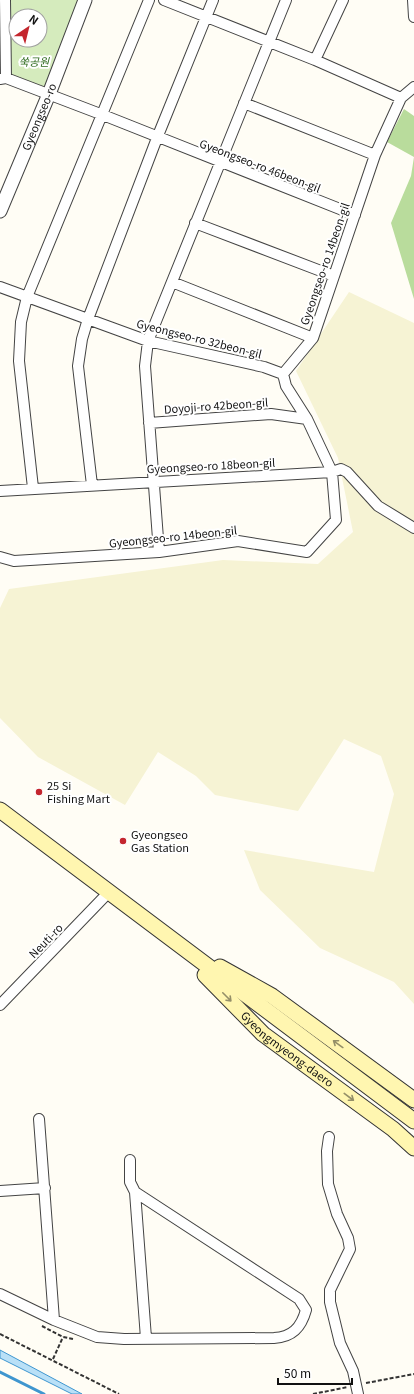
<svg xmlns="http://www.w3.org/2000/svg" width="414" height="1394" font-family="Georgia,'Noto Sans KR',serif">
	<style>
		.farmland { fill: #f6f3d4 }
		.green { fill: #d5ebbd; fill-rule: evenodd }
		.forest { fill: #b9dc9c }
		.water { fill: #b9e0f7; stroke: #3f96cf }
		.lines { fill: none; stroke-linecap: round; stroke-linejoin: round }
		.stream { stroke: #3f96cf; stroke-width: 3 }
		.minor-casing { stroke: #444; stroke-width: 12 }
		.tertiary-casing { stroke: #444; stroke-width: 15 }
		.secondary-casing { stroke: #333; stroke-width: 17 }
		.path { stroke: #333; stroke-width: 2; stroke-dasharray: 4 2; stroke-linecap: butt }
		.minor { stroke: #fff; stroke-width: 10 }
		.tertiary { stroke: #fff; stroke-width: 13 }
		.secondary { stroke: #fff6b0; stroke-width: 15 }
		.oneway { stroke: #948f68 }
		.poi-dot { fill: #c4262e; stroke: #fff; stroke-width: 1.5 }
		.labels { text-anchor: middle; stroke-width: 4; stroke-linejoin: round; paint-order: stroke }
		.park-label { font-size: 11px; font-style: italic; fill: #2f6b1f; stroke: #fff }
		.street-label { font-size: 11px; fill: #111; stroke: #fff }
		.poi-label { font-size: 11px; fill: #111; stroke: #fff; text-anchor: start }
	</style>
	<rect width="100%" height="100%" fill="#fffdf5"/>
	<path class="farmland" d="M 349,292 L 414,323 L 414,1004 L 394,982 L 320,948 L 260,890 L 244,850 L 374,872 L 394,794 L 381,756 L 344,739 L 298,811 L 215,795 L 196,776 L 158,752 L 125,805 L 38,757 L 0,718 L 0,608 L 9,589 L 223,560 L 318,564 L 353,532 L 338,458 L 296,371 Z"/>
	<path class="green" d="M 8,0 L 82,0 L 48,91 L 9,77 ZM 16,16 L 40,16 L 40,40 L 16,40 Z"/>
	<path class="forest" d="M 404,109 L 414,116 L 414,299 L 391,223 L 411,176 L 414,157 L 387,142 Z"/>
	<path class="water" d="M 0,1350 L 82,1394 L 72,1394 L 0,1358 Z"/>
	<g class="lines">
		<path class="stream" d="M 0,1372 L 44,1394"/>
		<g class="minor-casing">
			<path id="minor" d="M 5,0 L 6,78
				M 164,0 L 315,60 L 401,98
				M 413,0 L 414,17
				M 315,60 L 343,0
				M 0,79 L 6,78 L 103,115 L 355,215
				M 244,103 L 375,155
				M 195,223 L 334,276
				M 172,282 L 313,338
				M 0,287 L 148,341 L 264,367 L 283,374
				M 149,423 L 271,414 L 307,419
				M 92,485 L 78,366 L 82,339 L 88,319 L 157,138 L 213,0
				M 33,488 L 19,361 L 21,322 L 27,297 L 149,0
				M 0,491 L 332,472 L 341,469 L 347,472 L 378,506 L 414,528
				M 159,552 L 145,366 L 148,341 L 286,0
				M 0,557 L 14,561 L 159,552 L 238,541 L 307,552 L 336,520 L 332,472 L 307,419 L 286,386 L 283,374 L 313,338 L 375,155 L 401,98 L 414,87
				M 0,1005 L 108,893
				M 39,1119 L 54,1320
				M 329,1137 L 327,1151 L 328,1184 L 337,1214 L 348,1238 L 350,1249 L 330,1290 L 330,1302 L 340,1343 L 353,1371 L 358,1394
				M 0,1191 L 45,1188
				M 135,1192 L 146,1338
				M 0,1294 L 54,1320 L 97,1337 L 124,1339 L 274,1338 C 292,1337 301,1328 306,1310 L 299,1299 L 135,1192 L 130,1182 L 130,1160"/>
		</g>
		<g class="tertiary-casing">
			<g id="tertiary">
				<path id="s1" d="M 0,211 L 49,94 L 85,0"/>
			</g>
		</g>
		<g class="secondary-casing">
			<g id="secondary">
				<path d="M 0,810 L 414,1121"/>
				<path d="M 220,967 L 272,996 L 414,1100"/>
				<path id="s2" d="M 205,975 L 263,1034 L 393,1129 L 414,1148"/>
			</g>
		</g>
		<path class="path" d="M 42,1326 L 63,1337 L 73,1339
			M 0,1334 L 119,1394
			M 53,1359 L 63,1337
			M 366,1383 L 414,1374
			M 313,1394 L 348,1387"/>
		<use href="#minor" class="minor"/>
		<use href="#tertiary" class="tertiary"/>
		<use href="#secondary" class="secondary"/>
	</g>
	<defs><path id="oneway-shaft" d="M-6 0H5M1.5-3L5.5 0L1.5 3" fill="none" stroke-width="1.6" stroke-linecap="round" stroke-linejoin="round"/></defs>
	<g class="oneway">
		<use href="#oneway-shaft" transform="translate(227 997) rotate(45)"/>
		<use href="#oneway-shaft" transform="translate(338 1044) rotate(-144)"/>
		<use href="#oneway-shaft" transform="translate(349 1097) rotate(37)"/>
	</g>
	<g class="poi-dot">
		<circle cx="39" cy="792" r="4"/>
		<circle cx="123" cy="841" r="4"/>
	</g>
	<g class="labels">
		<g class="park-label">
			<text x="34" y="66">쑥공원</text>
		</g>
		<g class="street-label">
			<text dy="4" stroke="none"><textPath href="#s1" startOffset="102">Gyeongseo-ro</textPath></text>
			<text transform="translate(260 166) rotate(21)" y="4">Gyeongseo-ro 46beon-gil</text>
			<text transform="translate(325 264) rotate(-71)" y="4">Gyeongseo-ro 14beon-gil</text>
			<text transform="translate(199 339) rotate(14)" y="4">Gyeongseo-ro 32beon-gil</text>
			<text transform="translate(216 406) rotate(-4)" y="4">Doyoji-ro 42beon-gil</text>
			<text transform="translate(211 466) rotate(-3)" y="4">Gyeongseo-ro 18beon-gil</text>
			<text transform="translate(173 537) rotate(-6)" y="4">Gyeongseo-ro 14beon-gil</text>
			<text transform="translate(46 941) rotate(-46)" y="4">Neuti-ro</text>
			<text dy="4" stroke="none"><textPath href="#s2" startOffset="111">Gyeongmyeong-daero</textPath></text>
		</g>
		<g class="poi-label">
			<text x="47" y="790">25 Si<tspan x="47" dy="13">Fishing Mart</tspan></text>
			<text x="131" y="839">Gyeongseo<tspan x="131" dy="13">Gas Station</tspan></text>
		</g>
	</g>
	<g transform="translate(28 28) rotate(35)"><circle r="19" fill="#ffffff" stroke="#a0a0a0"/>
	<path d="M0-3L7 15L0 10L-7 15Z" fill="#c4262e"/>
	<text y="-6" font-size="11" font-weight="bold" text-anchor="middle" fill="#111111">N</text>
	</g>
	<path d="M278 1378v6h74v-6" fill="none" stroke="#111111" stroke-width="2"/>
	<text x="284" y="1378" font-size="12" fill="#111111" stroke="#ffffff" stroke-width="3" paint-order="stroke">50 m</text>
</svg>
